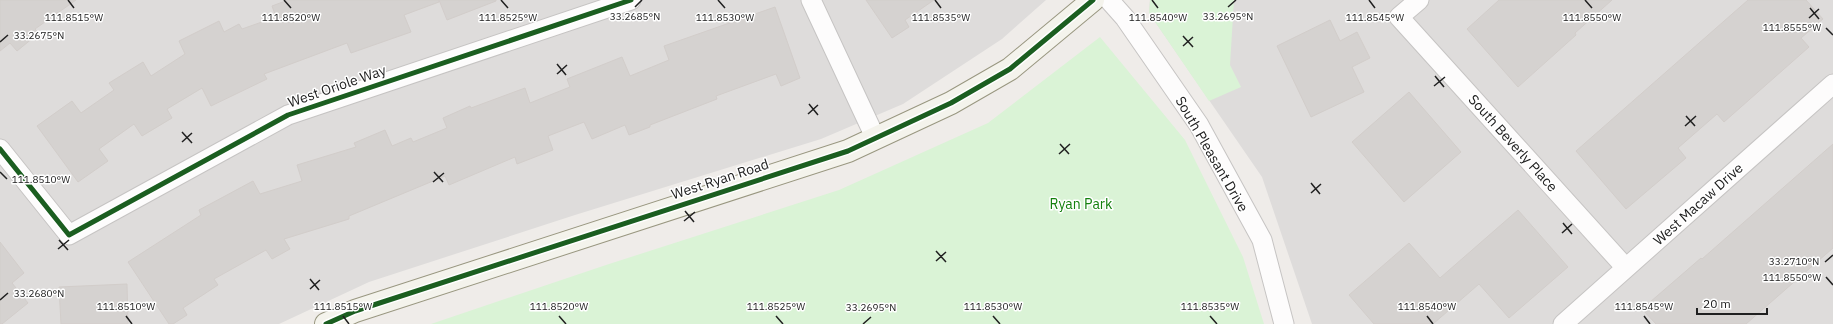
<svg xmlns="http://www.w3.org/2000/svg" width="1833" height="324" font-family="'IBM Plex Sans',sans-serif">
	<style>
		.residential { fill: #dedcdb }
		.park { fill: #daf3d6 }
		.building { fill: #d5d2d0; stroke: #d2cdca }
		.lines { fill: none; stroke-linecap: round; stroke-linejoin: round }
		.street-casing { stroke: #c6c4c3; stroke-width: 21 }
		.secondary-casing { stroke: #999780; stroke-width: 24 }
		.street { stroke: #fdfcfc; stroke-width: 19 }
		.secondary { stroke: #f4f3ec; stroke-width: 22 }
		.cycleway-casing { stroke: #fff; stroke-width: 8 }
		.cycleway { stroke: #1b5e20; stroke-width: 5 }
		.ticks { fill: none; stroke: #202020; stroke-width: 1.5 }
		.labels { text-anchor: middle; stroke-width: 3; stroke-linejoin: round; paint-order: stroke }
		.street-label { font-size: 14px; fill: #202020; stroke: #fff }
		.park-label { font-size: 14px; fill: #13800d; stroke: #fff }
		.ticks-label { font-size: 10px; text-anchor: middle; fill: #202020; stroke: #fff; stroke-width: 3; stroke-linejoin: round; paint-order: stroke }
	</style>
	<rect width="100%" height="100%" fill="#efece9"/>
	<path class="residential" d="M 0,0 L 1046,0 L 1002,39 L 903,104 L 821,139 L 575,215 L 369,282 L 279,324 L 0,324 Z
		M 1150,0 L 1833,0 L 1833,324 L 1312,324 L 1262,177 L 1149,13 Z"/>
	<path class="park" d="M 1150,0 L 1234,0 L 1230,65 L 1241,87 L 1209,101 L 1149,13 Z
		M 1100,37 L 1185,140 L 1243,257 L 1264,324 L 431,324 L 606,265 L 839,190 L 988,123 Z"/>
	<path class="building" d="M 0,0 L 76,0 L 35,29 L 39,33 L 17,51 L 10,43 L 0,51 Z
		M 288,0 L 439,0 L 439,2 L 404,15 L 411,32 L 351,53 L 347,43 L 264,74 L 267,79 L 211,106 L 202,88 L 167,109 L 172,118 L 142,136 L 134,124 L 99,149 L 108,161 L 78,182 L 37,126 L 72,101 L 81,113 L 114,90 L 109,83 L 143,62 L 151,76 L 185,54 L 179,41 L 219,21 L 224,32 L 239,24 L 242,29 L 276,17 L 272,6 Z
		M 439,0 L 496,0 L 496,1 L 447,20 Z
		M 866,0 L 934,0 L 905,20 L 909,27 L 892,38 Z
		M 1499,0 L 1612,0 L 1575,33 L 1576,35 L 1518,87 L 1467,29 Z
		M 1748,0 L 1806,0 L 1823,19 L 1801,38 L 1809,47 L 1724,122 L 1717,114 L 1678,148 L 1686,158 L 1626,209 L 1576,151 Z
		M 775,7 L 800,78 L 781,86 L 776,74 L 716,96 L 717,99 L 650,125 L 650,127 L 629,135 L 625,125 L 592,139 L 584,122 L 548,136 L 553,150 L 517,164 L 515,157 L 449,185 L 445,176 L 349,216 L 349,219 L 284,239 L 290,249 L 272,259 L 266,250 L 214,279 L 218,285 L 183,308 L 187,315 L 173,324 L 169,324 L 128,262 L 201,215 L 199,210 L 253,181 L 260,194 L 302,181 L 297,165 L 356,147 L 354,143 L 385,130 L 392,146 L 411,138 L 413,142 L 447,128 L 443,118 L 470,106 L 471,108 L 525,88 L 530,103 L 570,87 L 567,79 L 622,57 L 630,76 L 669,60 L 664,46 Z
		M 1330,20 L 1340,41 L 1357,32 L 1370,58 L 1352,67 L 1364,92 L 1311,117 L 1277,46 Z
		M 1409,92 L 1461,152 L 1404,202 L 1352,142 Z
		M 1833,144 L 1833,248 L 1746,324 L 1656,324 L 1642,309 L 1701,258 L 1702,259 Z
		M 1518,210 L 1568,267 L 1509,318 L 1479,284 L 1433,324 L 1374,324 L 1349,295 L 1409,243 L 1440,278 Z
		M 0,242 L 24,273 L 12,283 L 28,303 L 2,324 L 0,324 Z
		M 127,284 L 128,324 L 61,324 L 59,287 Z"/>
	<g class="lines">
		<g class="street-casing">
			<path id="street" d="M 811,0 L 875,137
				M 1109,0 L 1125,18 L 1199,125 L 1262,240 L 1284,324
				M 1419,0 L 1399,17 L 1626,268
				M 0,149 L 69,235 L 288,115 L 631,0
				M 1563,324 L 1833,84"/>
		</g>
		<g class="secondary-casing">
			<path id="secondary" d="M 326,324 L 355,311 L 848,151 L 951,103 L 1010,69 L 1093,0"/>
		</g>
		<use href="#street" class="street"/>
		<use href="#secondary" class="secondary"/>
		<g class="cycleway-casing">
			<path id="cycleway" d="M 0,149 L 69,235 L 288,115 L 631,0
				M 326,324 L 355,311 L 848,151 L 951,103 L 1010,69 L 1093,0"/>
		</g>
		<use href="#cycleway" class="cycleway"/>
	</g>
	<path class="ticks" d="M 68,0 L 74,8M 284,0 L 291,8M 501,0 L 508,8M 718,0 L 725,8M 935,0 L 941,8M 1152,0 L 1158,8M 1369,0 L 1375,8M 1585,0 L 1592,8M 635,7 L 642,0M 1228,7 L 1236,0M 1810,8 L 1819,19M 1809,18 L 1819,9M 1826,28 L 1833,35M 1183,36 L 1193,47M 0,42 L 8,35M 1183,46 L 1193,37M 557,64 L 566,75M 557,74 L 567,65M 1435,76 L 1444,87M 1434,86 L 1445,77M 809,104 L 818,115M 808,114 L 818,105M 1686,116 L 1695,126M 1685,126 L 1696,116M 182,132 L 192,143M 182,142 L 192,133M 1060,144 L 1069,154M 1059,154 L 1070,144M 0,172 L 7,179M 434,172 L 443,182M 433,182 L 444,173M 1311,183 L 1320,194M 1311,193 L 1321,184M 685,211 L 694,222M 684,221 L 695,212M 1563,223 L 1572,234M 1562,233 L 1572,224M 59,240 L 68,250M 58,249 L 69,240M 936,251 L 946,262M 936,261 L 946,252M 1825,262 L 1833,255M 1826,277 L 1833,285M 310,279 L 319,290M 310,289 L 320,280M 0,300 L 8,293M 126,316 L 132,324M 343,316 L 349,324M 559,316 L 566,324M 776,316 L 783,324M 993,316 L 1000,324M 1210,316 L 1217,324M 1427,316 L 1433,324M 1644,316 L 1650,324M 863,324 L 871,317"/>
	<g class="labels">
		<g class="street-label">
			<text transform="translate(337 86) rotate(-19)" y="5">West Oriole Way</text>
			<text transform="translate(1513 143) rotate(48)" y="5">South Beverly Place</text>
			<text transform="translate(1212 154) rotate(60)" y="5">South Pleasant Drive</text>
			<text transform="translate(720 179) rotate(-18)" y="5">West Ryan Road</text>
			<text transform="translate(1698 204) rotate(-42)" y="5">West Macaw Drive</text>
		</g>
		<g class="park-label">
			<text x="1081" y="209">Ryan Park</text>
		</g>
	</g>
	<g class="ticks-label">
		<text x="635" y="20">33.2685°N</text>
		<text x="1228" y="20">33.2695°N</text>
		<text x="74" y="21">111.8515°W</text>
		<text x="291" y="21">111.8520°W</text>
		<text x="508" y="21">111.8525°W</text>
		<text x="725" y="21">111.8530°W</text>
		<text x="941" y="21">111.8535°W</text>
		<text x="1158" y="21">111.8540°W</text>
		<text x="1375" y="21">111.8545°W</text>
		<text x="1592" y="21">111.8550°W</text>
		<text x="1792" y="31">111.8555°W</text>
		<text x="39" y="39">33.2675°N</text>
		<text x="41" y="183">111.8510°W</text>
		<text x="1794" y="265">33.2710°N</text>
		<text x="1792" y="281">111.8550°W</text>
		<text x="39" y="297">33.2680°N</text>
		<text x="126" y="310">111.8510°W</text>
		<text x="343" y="310">111.8515°W</text>
		<text x="559" y="310">111.8520°W</text>
		<text x="776" y="310">111.8525°W</text>
		<text x="993" y="310">111.8530°W</text>
		<text x="1210" y="310">111.8535°W</text>
		<text x="1427" y="310">111.8540°W</text>
		<text x="1644" y="310">111.8545°W</text>
		<text x="871" y="311">33.2695°N</text>
	</g>
	<path d="M1697 308v6h70v-6" fill="none" stroke="#202020" stroke-width="2"/>
	<text x="1703" y="308" font-size="12" fill="#202020" stroke="#ffffff" stroke-width="3" paint-order="stroke">20 m</text>
</svg>
